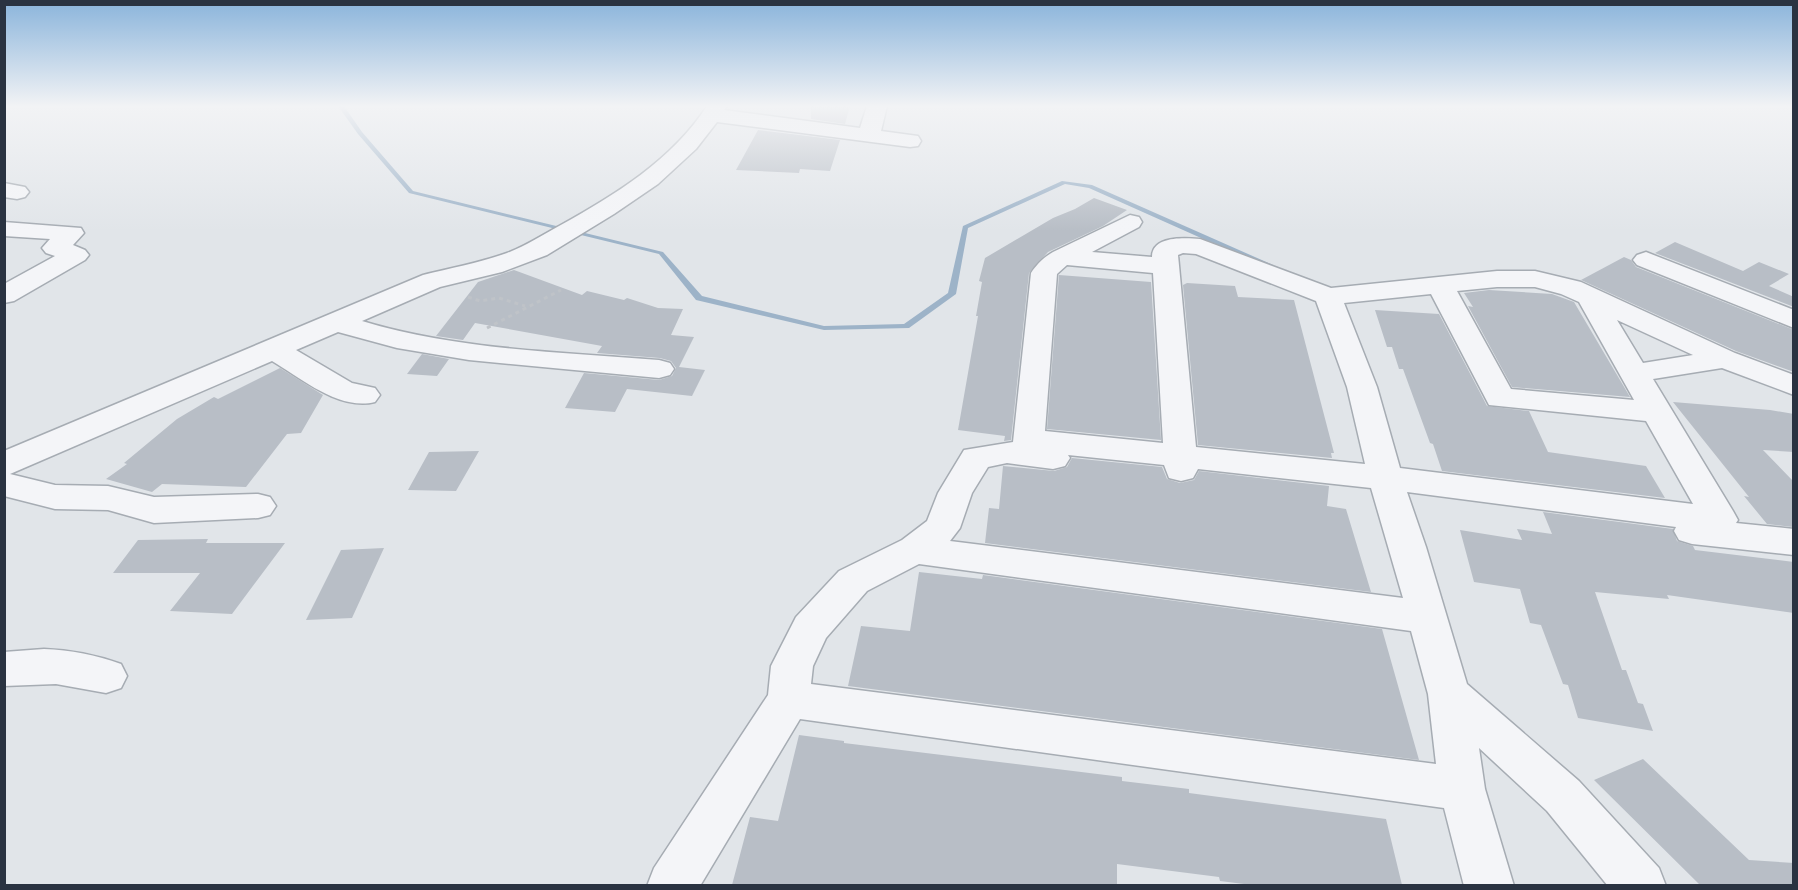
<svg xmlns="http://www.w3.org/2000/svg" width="1798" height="890" font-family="'Exo 2',sans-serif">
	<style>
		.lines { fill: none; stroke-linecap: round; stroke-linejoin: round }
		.stream { fill: #9db3c8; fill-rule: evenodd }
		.building { fill: #b8bec6 }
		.minor-casing { stroke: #a6acb3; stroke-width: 3 }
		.path { stroke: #bfc3c8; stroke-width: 3; stroke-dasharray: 4 4; stroke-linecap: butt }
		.minor { fill: #f4f5f8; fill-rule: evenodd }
	</style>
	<rect width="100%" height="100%" fill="#e1e5e9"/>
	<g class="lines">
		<path class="stream" d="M 338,106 L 344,106 L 362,132 L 413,191 L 663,252 L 702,296 L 824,326 L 904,324 L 948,293 L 963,226 L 1062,181 L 1092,185 L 1273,265 L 1269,267 L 1266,267 L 1089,188 L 1065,184 L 968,228 L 956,294 L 909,328 L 824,330 L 696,300 L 659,254 L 409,193 L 358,134 Z"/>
	</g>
	<path class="building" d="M 811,106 L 850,106 L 845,124 L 811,119 Z
		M 758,130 L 840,140 L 830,171 L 800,169 L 799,173 L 736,170 Z
		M 1094,198 L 1127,210 L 1103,226 L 1048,252 L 1029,273 L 1011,440 L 1004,441 L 1005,436 L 958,430 L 978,316 L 976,316 L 982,282 L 979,281 L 985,258 L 1053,218 L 1075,209 Z
		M 1675,242 L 1743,271 L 1759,262 L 1789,274 L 1769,286 L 1794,297 L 1794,307 L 1655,253 Z
		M 1624,257 L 1631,260 L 1636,267 L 1794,330 L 1794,372 L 1736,351 L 1581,280 Z
		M 514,270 L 582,295 L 587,291 L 624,300 L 627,298 L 658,308 L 683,309 L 671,335 L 694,337 L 679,367 L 705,370 L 692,396 L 627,389 L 615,412 L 565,408 L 584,373 L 659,380 L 672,376 L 676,368 L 671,361 L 660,358 L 597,353 L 602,346 L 475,323 L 463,340 L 436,336 L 478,282 Z
		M 1059,275 L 1151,282 L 1161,440 L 1047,429 Z
		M 1187,283 L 1235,286 L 1238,297 L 1294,300 L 1334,453 L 1331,453 L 1332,458 L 1198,445 L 1183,285 Z
		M 1489,290 L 1552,294 L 1574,302 L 1630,397 L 1512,387 L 1468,306 L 1473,307 L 1464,293 Z
		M 1375,310 L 1439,314 L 1487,406 L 1529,411 L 1548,452 L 1646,466 L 1665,498 L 1442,471 L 1433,444 L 1430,443 L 1403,369 L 1399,369 L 1392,347 L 1387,347 Z
		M 422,354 L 449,359 L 437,376 L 407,374 Z
		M 280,368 L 323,395 L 301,433 L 287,434 L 246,487 L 162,484 L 152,492 L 106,479 L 127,464 L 124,463 L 177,419 L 214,397 L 218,399 Z
		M 1673,402 L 1770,410 L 1794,414 L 1794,452 L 1763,450 L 1794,482 L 1793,527 L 1767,524 L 1744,496 L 1749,497 Z
		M 479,451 L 456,491 L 408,490 L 429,452 Z
		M 1072,458 L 1162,467 L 1167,479 L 1180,483 L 1194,480 L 1199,471 L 1329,486 L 1327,506 L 1346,509 L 1371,592 L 985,543 L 989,508 L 999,509 L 1003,466 L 1054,471 L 1067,467 Z
		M 1543,512 L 1673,529 L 1677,541 L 1693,546 L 1695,550 L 1794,562 L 1794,613 L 1667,595 L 1669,599 L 1595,592 L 1622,670 L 1626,670 L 1638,703 L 1643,704 L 1653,731 L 1578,718 L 1568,685 L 1563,684 L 1541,625 L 1530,623 L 1520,589 L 1474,582 L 1460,530 L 1522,540 L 1517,529 L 1552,534 Z
		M 208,539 L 206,543 L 285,543 L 232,614 L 170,611 L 200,573 L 113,573 L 138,540 Z
		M 384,548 L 352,618 L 306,620 L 341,550 Z
		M 919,572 L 982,579 L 983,575 L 1382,629 L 1419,760 L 848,686 L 861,626 L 910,631 Z
		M 799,735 L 844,741 L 844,743 L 1122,777 L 1122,781 L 1189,789 L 1189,793 L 1386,819 L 1402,885 L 1252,885 L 1220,881 L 1219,877 L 1117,864 L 1117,885 L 732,885 L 750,817 L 778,821 Z
		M 1643,759 L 1749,860 L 1794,863 L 1794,885 L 1700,885 L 1594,780 Z"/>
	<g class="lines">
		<g class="minor-casing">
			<path id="minor" d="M 707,106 L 727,106 L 724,110 L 860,128 L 867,106 L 887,106 L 881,131 L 918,136 L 921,141 L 918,146 L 910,147 L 717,122 L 696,149 L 658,184 L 614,214 L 547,255 L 502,272 L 440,287 L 362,321 C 458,350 560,352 659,360 L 670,363 L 674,369 L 670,375 L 659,378 L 469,360 L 397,348 L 338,332 L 296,350 L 352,383 L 375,388 L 380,395 L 375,402 C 339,411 301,378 272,361 L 10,474 L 55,485 L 108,486 L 154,497 L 258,494 L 270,497 L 276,506 L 270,515 L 258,518 L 154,523 L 108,510 L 55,509 L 4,496 L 4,451 L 423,275 C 451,268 479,263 507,253 C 526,246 542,235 559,226 C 615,195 672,160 707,106 Z
				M 4,183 L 25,187 L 29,192 L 25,197 L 17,199 L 4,197 Z
				M 1130,215 L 1139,217 L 1142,222 L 1139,227 L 1092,252 L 1152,257 C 1152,235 1186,238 1200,239 L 1331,288 L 1497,271 L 1535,271 L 1581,282 L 1735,353 L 1794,375 L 1794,395 L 1722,368 L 1653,379 L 1733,511 L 1738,520 L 1736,523 L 1794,529 L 1794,555 L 1692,544 L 1679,540 L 1674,531 L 1676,527 L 1407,492 L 1426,547 L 1467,684 L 1579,781 L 1659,868 L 1666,886 L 1608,886 L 1547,811 L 1479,748 L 1485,789 L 1514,886 L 1464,886 L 1444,808 L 800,719 L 700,886 L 647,886 L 654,868 L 768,695 L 771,666 L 796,617 L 839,571 L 902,540 L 927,521 L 938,493 L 964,450 L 1013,442 L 1031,273 C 1037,264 1043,258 1053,252 ZM 1183,253 L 1196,254 L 1316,301 L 1347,387 L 1365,464 L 1196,447 L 1178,255 ZM 1067,265 L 1153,273 L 1163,443 L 1045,431 L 1057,274 ZM 1497,287 L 1535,287 L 1561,294 L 1579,302 L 1634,400 L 1511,389 L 1457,291 ZM 1431,294 L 1489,405 L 1646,421 L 1693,504 L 1400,468 L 1377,387 L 1344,303 ZM 1617,320 L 1693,355 L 1643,363 ZM 1068,455 L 1164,465 L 1169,478 L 1181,481 L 1193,478 L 1198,469 L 1371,488 L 1403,598 L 950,541 L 960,528 L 972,493 L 988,467 L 1007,463 L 1053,469 L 1065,466 L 1070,458 ZM 919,564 L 1411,631 L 1428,694 L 1436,764 L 811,684 L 813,666 L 826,638 L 867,591 Z
				M 4,222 L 81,228 L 84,233 L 73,245 L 85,250 L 89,255 L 85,260 L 14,301 L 4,303 L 4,284 L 55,256 L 46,253 L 42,248 L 50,239 L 4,236 Z
				M 1646,252 L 1794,310 L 1794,328 L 1637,265 L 1633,260 L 1637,255 Z
				M 44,649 C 71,650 96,655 121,664 L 127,676 L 121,688 L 106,693 L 56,684 L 4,686 L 4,652 Z"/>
		</g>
		<path class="path" d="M 468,297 L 480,301 L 499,298 L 525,306
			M 487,328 L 561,290"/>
		<use href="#minor" class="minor"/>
	</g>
	<linearGradient id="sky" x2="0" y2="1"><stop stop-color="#8ab4db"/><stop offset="0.46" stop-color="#f2f3f5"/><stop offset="1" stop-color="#f2f3f5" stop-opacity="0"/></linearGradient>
	<rect width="1798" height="231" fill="url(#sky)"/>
	<rect width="1798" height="890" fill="none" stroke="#2a3341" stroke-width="12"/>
</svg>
